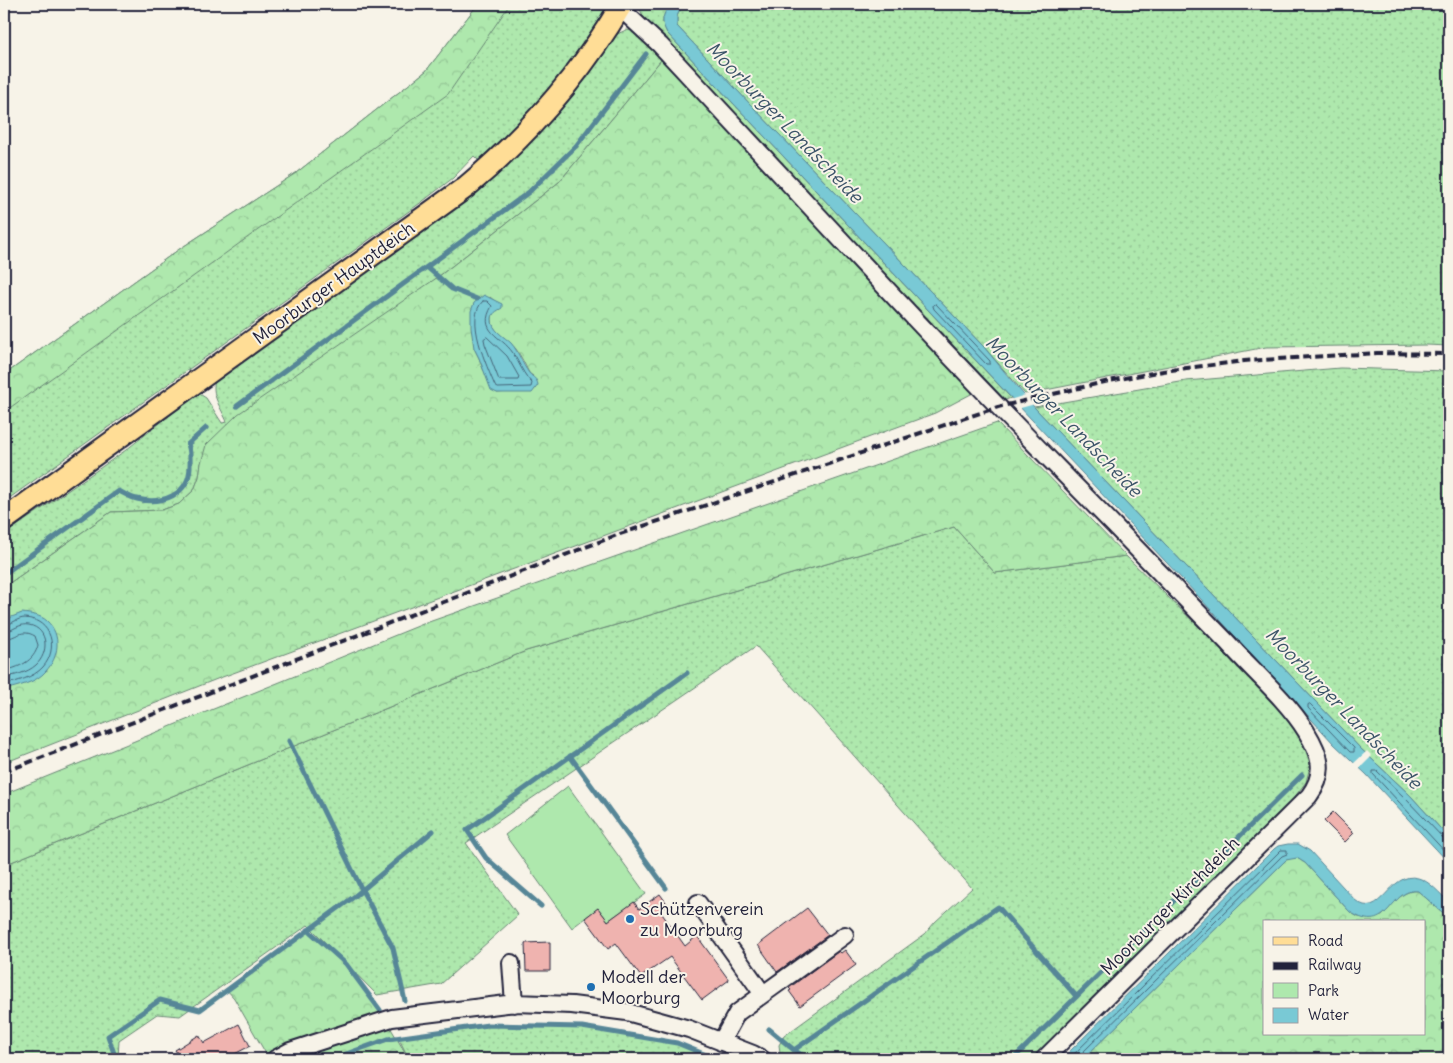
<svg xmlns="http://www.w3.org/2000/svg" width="1453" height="1063" font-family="Delius,sans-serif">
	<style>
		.grass { fill: url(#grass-dots); stroke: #688574 }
		.forest { fill: url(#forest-crowns); stroke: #688574; fill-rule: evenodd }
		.park { fill: #aee8ad; stroke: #688574 }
		.water { fill: #79c9d5; stroke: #568697 }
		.pier { fill: #f7f3e8 }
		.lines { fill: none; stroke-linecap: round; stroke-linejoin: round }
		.shore { stroke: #456579; stroke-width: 1 }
		.stream { stroke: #568697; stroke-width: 5 }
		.building { fill: #efb3af; stroke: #22223b }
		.minor-casing { stroke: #22223b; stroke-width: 20 }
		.major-casing { stroke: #22223b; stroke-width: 25 }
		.minor { stroke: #f7f3e8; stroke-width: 16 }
		.major { stroke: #ffdd96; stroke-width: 21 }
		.rail { stroke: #22223b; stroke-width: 4; stroke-dasharray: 8 4; stroke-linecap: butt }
		.poi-dot { fill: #1f6fb2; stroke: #f7f3e8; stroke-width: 2 }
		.labels { text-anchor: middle; stroke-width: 4; stroke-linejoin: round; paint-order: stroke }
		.street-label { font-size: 18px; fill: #22223b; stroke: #f7f3e8 }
		.poi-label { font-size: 18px; fill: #22223b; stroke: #f7f3e8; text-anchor: start }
		.water-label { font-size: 19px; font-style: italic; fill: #3c5469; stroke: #f7f3e8 }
	</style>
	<defs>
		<pattern id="grass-dots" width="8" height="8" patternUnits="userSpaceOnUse" patternTransform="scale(1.25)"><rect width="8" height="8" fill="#aee8ad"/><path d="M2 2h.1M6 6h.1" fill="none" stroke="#95c796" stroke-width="1.8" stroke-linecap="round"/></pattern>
		<pattern id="forest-crowns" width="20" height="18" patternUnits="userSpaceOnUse" patternTransform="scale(1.25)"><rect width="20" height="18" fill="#aee8ad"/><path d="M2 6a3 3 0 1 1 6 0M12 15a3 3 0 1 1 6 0" fill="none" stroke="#95c796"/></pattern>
	</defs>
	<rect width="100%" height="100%" fill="#f7f3e8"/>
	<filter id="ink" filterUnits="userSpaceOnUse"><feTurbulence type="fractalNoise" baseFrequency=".02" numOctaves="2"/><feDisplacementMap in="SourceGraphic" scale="10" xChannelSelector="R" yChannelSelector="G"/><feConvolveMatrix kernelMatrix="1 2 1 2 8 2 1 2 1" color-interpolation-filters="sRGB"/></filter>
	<g filter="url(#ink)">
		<path class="grass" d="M 478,4 L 613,4 L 589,43 L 523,124 L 481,163 L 474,156 L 453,178 L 423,201 L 4,502 L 4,375 L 178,250 L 296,173 L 426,71 Z
			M 639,4 L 669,4 C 663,17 660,20 667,33 L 1011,398 L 1003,401 L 665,42 C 655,31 641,20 639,4 Z
			M 683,4 L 1449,4 L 1449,346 L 1427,345 L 1266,347 L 1025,394 L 983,346 L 750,104 L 677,26 L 677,16 Z
			M 626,30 L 635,31 L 656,48 L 661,60 L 559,182 L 201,463 L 199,477 L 194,490 L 179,504 L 162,510 L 111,512 L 4,587 L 4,535 L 126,450 L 198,393 L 206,398 L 222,423 L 227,422 C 222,409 209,393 216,379 L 483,186 L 526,146 L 560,110 L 615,35 Z
			M 1340,368 L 1449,371 L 1449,838 L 1410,795 L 1360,748 L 1034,407 L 1186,381 Z
			M 954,527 L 995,573 L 1126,556 L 1285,711 L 1308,748 L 1310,767 L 1306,782 L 1287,807 L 1032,1059 L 781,1059 L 779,1045 L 784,1036 L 925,934 L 935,922 L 972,888 L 756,646 L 466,843 L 518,915 L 441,984 L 377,995 L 308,925 L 180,1016 L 157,1014 L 119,1040 L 118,1059 L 4,1059 L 4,865 L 526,651 Z
			M 488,1025 L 582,1027 L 677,1043 L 716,1059 L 409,1059 L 398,1037 Z"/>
		<path class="forest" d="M 478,4 L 510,4 L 448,94 L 4,412 L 4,375 L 178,250 L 296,173 L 426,71 Z
			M 661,60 L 944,352 L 973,393 L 935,413 L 217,679 L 4,763 L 4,587 L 111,512 L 162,510 L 179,504 L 194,490 L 199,477 L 201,463 L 206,445 L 238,414 L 438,277 L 559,182 ZM 490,297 L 496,302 C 495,308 491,316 492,322 C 494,334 509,340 516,349 C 521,356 525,365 529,373 L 533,376 L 509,392 L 497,393 L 483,369 L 479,358 L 474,348 Z
			M 997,423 L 1126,556 L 995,573 L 954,527 L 526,651 L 4,865 L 4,794 L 423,624 Z
			M 1292,858 L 1297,858 L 1305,863 L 1350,912 L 1358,917 L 1382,916 C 1392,906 1402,889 1418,891 L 1449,918 L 1449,1059 L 1083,1059 L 1286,860 ZM 1264,922 L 1424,922 L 1424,1034 L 1264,1034 Z
			M 307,931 L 346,964 L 380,1010 L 409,1059 L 269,1059 L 234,998 L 226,989 Z"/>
		<path class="park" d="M 568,786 L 646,894 L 608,921 L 598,908 L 572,928 L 505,835 Z"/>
		<path class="water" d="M 669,4 L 683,4 L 677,16 L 677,26 L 750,104 L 983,346 L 1034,407 L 1360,748 L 1410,795 L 1449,838 L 1449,863 L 1366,774 L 1334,744 L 1199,597 L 667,33 C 660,20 663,17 669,4 Z
			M 484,295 L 502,304 L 502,308 C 497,311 492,313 492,319 C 491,330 505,337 511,343 C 519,352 522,364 529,373 C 533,378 537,378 538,385 L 532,393 L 497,393 L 491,390 L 479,358 L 474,348 L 471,328 L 471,311 L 474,303 Z
			M 22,613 C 30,614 41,615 47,621 C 62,635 59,657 46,671 C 36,683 18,686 4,690 L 4,622 L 9,618 Z
			M 1288,844 L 1298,844 L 1310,851 L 1355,900 C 1381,922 1389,870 1418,878 C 1430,881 1440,894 1449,902 L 1449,918 L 1418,891 C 1389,887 1390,938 1350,912 L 1305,863 L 1297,858 L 1286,860 L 1083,1059 L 1062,1059 L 1274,849 L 1278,846 Z"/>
		<path class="pier" d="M 1028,394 L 1035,404 L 1017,409 L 1010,400 Z
			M 1367,751 L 1372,756 L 1358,770 L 1353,764 Z"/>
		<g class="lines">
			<path class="shore" d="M 483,301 L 487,301 L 492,306 C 477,332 501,335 513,353 C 520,364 523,374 532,383 L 531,387 L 498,388 L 495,386 C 487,366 464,318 483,301 Z
				M 936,304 L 990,361 L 990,364 L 986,364 L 934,309 L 933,306 Z
				M 487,337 L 507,356 L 519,377 L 518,380 L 499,380 L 485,344 L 484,339 Z
				M 4,625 C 11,625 17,618 25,618 C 52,620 59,649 43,667 C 33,678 17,681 4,685
				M 4,632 C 13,631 19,623 29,625 C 49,629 49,653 36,665 C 27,673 15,675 4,678
				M 4,639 C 17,638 21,628 35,636 L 38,645 C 34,662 19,667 4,671
				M 1310,704 L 1354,748 L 1354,752 L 1350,752 L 1308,708 L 1308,705 Z
				M 1449,841 L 1444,839 L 1406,799 L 1377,771 L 1373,771 L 1373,774 L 1449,856
				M 1069,1059 L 1278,853 L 1281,850 L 1287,850 L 1287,854 L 1282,856 L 1082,1053 L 1080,1059"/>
			<path class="stream" d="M 427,267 L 452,289 L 477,299
				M 237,406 L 529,192 L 576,146 L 646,54
				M 4,574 L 119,491 C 125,494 131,498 137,499 C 162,505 189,495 190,467 C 190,459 191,452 188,444 L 206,428
				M 289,741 L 362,890 L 393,948 L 405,1001
				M 570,756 L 666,888
				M 541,906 L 486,858 L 467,830 L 687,673
				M 308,930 L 346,964 L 380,1010
				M 769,1029 L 794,1050
				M 116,1059 L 108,1036 L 160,1000 L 200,1010 L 355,896 L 433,831
				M 332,1059 L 388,1039 L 488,1025 L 582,1027 L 677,1043 L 716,1059
				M 808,1059 L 794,1050 L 998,907 L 1076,996
				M 1013,1059 L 1302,775"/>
		</g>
		<path class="building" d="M 1333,812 L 1354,833 L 1345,842 L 1324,821 Z
			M 660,894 L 668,905 L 660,911 L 685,946 L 697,936 L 729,980 L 702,1000 L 670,957 L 641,977 L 616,943 L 608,949 L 585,918 L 598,908 L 608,921 L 634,902 L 639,909 Z
			M 807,908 L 828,935 L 777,972 L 758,945 Z
			M 550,942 L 550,971 L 526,971 L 525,943 Z
			M 845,950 L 856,965 L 800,1006 L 789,991 L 791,990 L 789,988 L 839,951 L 841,953 Z
			M 239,1024 L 250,1046 L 225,1059 L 181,1059 L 175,1050 L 199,1035 L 204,1043 Z"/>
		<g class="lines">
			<g class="minor-casing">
				<path id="minor" d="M 620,8 L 660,45 C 792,186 922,330 1058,468 C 1115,526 1171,584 1228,643 C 1252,670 1287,700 1306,731 C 1320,754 1327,772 1309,796 L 1044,1059
					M 698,903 L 763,994
					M 511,963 L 514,1004
					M 721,1042 L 737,1013 L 845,935
					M 275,1059 L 290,1051 L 392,1018 L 515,1003 L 572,1005 L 627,1012 L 689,1029 L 753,1054 L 762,1059"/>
			</g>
			<g class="major-casing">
				<path id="major" d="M 4,520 L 466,187 C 528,135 581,74 622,4"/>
			</g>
			<use href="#minor" class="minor"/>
			<use href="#major" class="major"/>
			<path class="rail" d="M 4,772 L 617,535 L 998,407 L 1109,381 L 1163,371 L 1244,361 L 1377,353 L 1449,354"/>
		</g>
	</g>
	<g class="poi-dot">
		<circle cx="630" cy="919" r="5"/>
		<circle cx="591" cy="987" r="5"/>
	</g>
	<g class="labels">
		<g class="street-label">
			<text transform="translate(334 283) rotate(-36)" y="6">Moorburger Hauptdeich</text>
			<text transform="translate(1170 906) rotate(-45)" y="6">Moorburger Kirchdeich</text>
		</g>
		<g class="poi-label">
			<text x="640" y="915">Schützenverein<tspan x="640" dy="21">zu Moorburg</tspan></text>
			<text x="601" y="983">Modell der<tspan x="601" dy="21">Moorburg</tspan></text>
		</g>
		<g class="water-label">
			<text transform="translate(785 122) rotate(46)" y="7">Moorburger Landscheide</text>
			<text transform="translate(1064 416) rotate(46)" y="7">Moorburger Landscheide</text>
			<text transform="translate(1344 708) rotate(46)" y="7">Moorburger Landscheide</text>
		</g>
	</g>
	<rect width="1453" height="1063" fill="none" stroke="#f7f3e8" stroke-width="20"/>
	<rect x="10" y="10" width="1433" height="1043" fill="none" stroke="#22223b" stroke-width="2" filter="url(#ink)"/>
	<rect x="1263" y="920" width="162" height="115" fill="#f7f3e8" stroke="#a29fa3"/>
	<rect x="1273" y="937" width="25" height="8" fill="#ffdd96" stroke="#a29fa3"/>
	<text x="1308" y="946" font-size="15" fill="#22223b">Road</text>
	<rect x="1273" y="962" width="25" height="8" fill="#22223b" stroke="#a29fa3"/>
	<text x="1308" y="970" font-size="15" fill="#22223b">Railway</text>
	<rect x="1273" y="983" width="25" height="15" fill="#aee8ad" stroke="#a29fa3"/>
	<text x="1308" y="996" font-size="15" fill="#22223b">Park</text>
	<rect x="1273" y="1008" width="25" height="15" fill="#79c9d5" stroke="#a29fa3"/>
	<text x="1308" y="1020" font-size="15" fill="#22223b">Water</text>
</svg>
